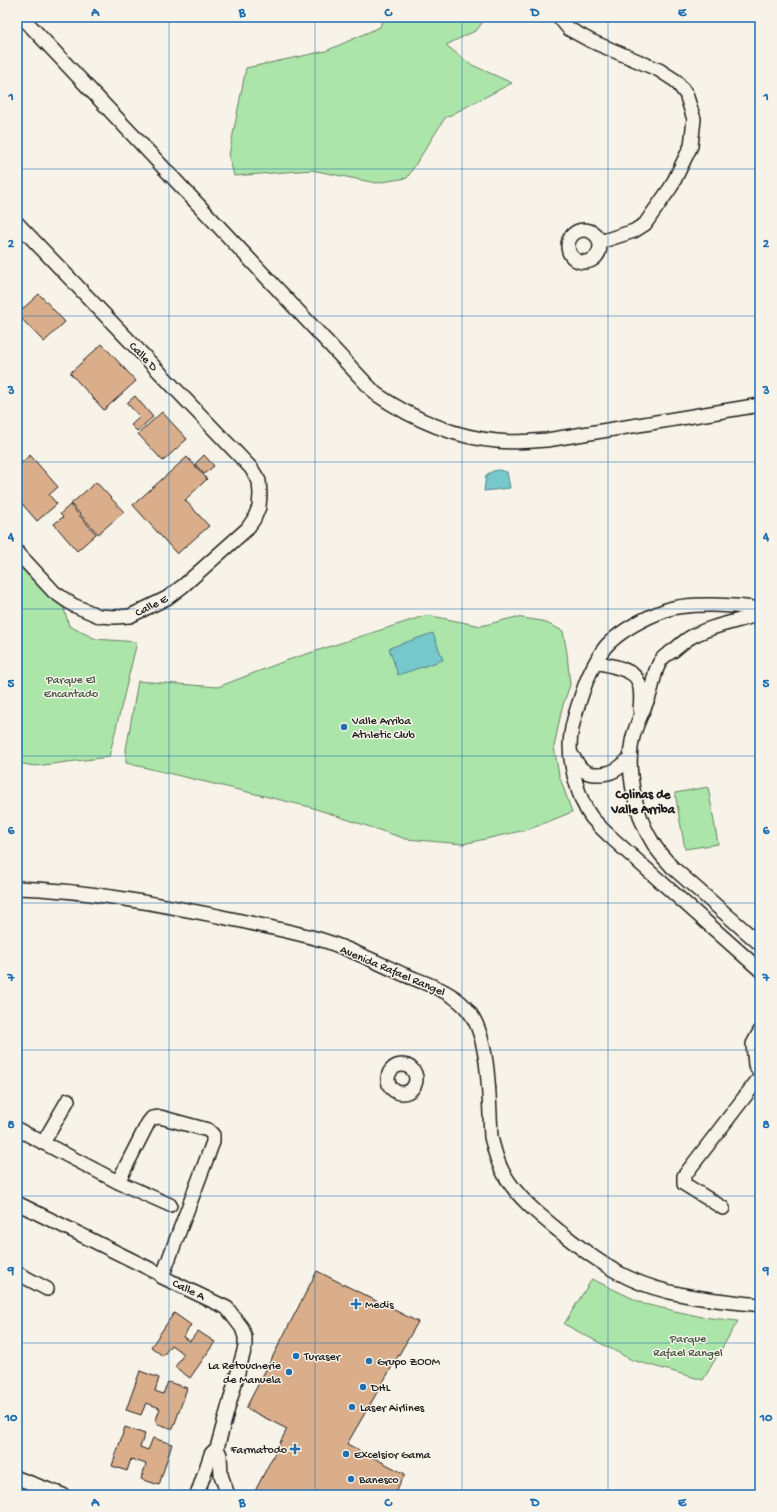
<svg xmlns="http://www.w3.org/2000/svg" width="777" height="1512" font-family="'Gochi Hand',sans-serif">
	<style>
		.green { fill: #ace5a9; stroke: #648062 }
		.water { fill: #76c8cd; stroke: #528386 }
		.building { fill: #daae8b; stroke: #1c1c1c }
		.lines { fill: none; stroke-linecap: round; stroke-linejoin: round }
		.minor-casing { stroke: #1c1c1c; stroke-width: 16 }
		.minor { stroke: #f7f3e8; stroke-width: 13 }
		.grid { fill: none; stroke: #1f6fb2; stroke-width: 1; stroke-opacity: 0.55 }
		.poi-dot { fill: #1f6fb2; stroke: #f7f3e8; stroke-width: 1.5 }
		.labels { text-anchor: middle; stroke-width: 3; stroke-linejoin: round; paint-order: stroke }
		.street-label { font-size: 12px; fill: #1c1c1c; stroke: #f7f3e8 }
		.park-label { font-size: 12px; fill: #475846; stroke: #f7f3e8 }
		.poi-label { font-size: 12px; fill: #1c1c1c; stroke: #f7f3e8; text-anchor: start }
		.neighbourhood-label { font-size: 13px; font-weight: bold; fill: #1c1c1c; stroke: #f7f3e8 }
		.neatline { fill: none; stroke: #1f6fb2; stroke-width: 1.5 }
		.grid-label { font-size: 13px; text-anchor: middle; font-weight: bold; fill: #1f6fb2 }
	</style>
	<rect width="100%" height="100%" fill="#f7f3e8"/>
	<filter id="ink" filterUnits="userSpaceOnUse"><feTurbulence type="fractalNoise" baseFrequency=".025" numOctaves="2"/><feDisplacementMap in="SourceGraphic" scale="8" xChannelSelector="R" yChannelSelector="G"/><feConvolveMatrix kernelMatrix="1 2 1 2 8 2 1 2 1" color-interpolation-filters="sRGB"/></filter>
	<g filter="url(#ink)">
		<path class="green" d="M 383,17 L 486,17 L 477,30 L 446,45 L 470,64 L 512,83 L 445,118 L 407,178 L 376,183 L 312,170 L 234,176 L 229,155 L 246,68 L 326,51 L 380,27 Z
			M 17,560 L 63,605 L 69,626 L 96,639 L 137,642 L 109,757 L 35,766 L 17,763 Z
			M 427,615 L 481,626 L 516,617 L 542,621 L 563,631 L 567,653 L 570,685 L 562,708 L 554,747 L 559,775 L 572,812 L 530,829 L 463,844 L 406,839 L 310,807 L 126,763 L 126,750 L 138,681 L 218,687 L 285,661 Z
			M 708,787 L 718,844 L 685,849 L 675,793 Z
			M 592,1279 L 644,1304 L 702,1317 L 738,1321 L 703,1380 L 632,1360 L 564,1324 Z"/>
		<path class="water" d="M 499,470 L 507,472 L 510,488 L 484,491 L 486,475 L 493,471 Z
			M 433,633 L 443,660 L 398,675 L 389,648 Z"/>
		<path class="building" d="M 39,294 L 65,322 L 44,342 L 17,314 Z
			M 102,344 L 136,381 L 104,410 L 70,373 Z
			M 135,396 L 153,417 L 137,431 L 131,425 L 140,417 L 127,403 Z
			M 162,412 L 187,439 L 163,461 L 138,434 Z
			M 30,455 L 58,487 L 49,495 L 57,504 L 37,521 L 17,498 L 17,467 Z
			M 204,455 L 214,466 L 204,474 L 195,464 Z
			M 187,457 L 207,479 L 185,500 L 209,526 L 177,554 L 133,505 Z
			M 96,482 L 124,512 L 98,534 L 71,504 Z
			M 70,505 L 96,534 L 77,551 L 54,524 L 63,517 L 60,514 Z
			M 317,1271 L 418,1322 L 347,1444 L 405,1474 L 394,1495 L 253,1495 L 287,1429 L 246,1408 Z
			M 174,1313 L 191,1325 L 183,1337 L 190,1341 L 198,1331 L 215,1342 L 190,1378 L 175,1367 L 184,1354 L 171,1345 L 163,1356 L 151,1347 Z
			M 140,1371 L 159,1378 L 155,1391 L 163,1394 L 168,1382 L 187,1388 L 173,1429 L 155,1423 L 160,1408 L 146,1403 L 141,1415 L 126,1410 Z
			M 125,1427 L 145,1434 L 140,1447 L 148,1450 L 153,1438 L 172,1444 L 159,1485 L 141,1479 L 146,1464 L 131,1459 L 127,1471 L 112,1466 Z"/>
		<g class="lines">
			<g class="minor-casing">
				<path id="minor" d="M 22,17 L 376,394 C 413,419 452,437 497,441 C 514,443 530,441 547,440 L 760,405
					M 559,17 L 569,29 L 591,41 L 659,70 L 676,81 L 686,94 L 694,119 L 691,146 L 671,187 L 645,224 L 634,231 L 600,242
					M 17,223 L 251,468 L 259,481 L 260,494 L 259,507 L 254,519 L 247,529 L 183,586 L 167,598 L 130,616 L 115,617 L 99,616 L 73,605 L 54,592 L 17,552
					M568 246a16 16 0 1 1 32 0a16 16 0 1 1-32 0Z
					M 760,609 C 737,605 688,602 666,610 C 647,617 624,629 609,643 C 600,651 588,676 584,688 C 579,703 573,718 571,734 C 567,758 578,800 592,818 C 599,826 606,833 614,840 L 760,970
					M 760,614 C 737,622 712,625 691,637 C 685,640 679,646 674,650 C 670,653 665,655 662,659 C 653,670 654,686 648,699 C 642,713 635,726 632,741 C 626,772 636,817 653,843 C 658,852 665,859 672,867 L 760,944
					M 596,662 C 608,665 634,669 638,681 C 642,690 641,700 640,709
					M 572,755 C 575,760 578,766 583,770 C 587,773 591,774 595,774 C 611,775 620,769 630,757
					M 17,888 C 84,890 152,903 218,916 C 253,924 288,930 322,940 C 351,949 378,963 405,975 C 427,984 456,992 470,1013 C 490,1040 489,1102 491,1137 C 494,1149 497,1163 504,1174 C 517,1197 538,1214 559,1231 C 581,1248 603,1266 629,1278 C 669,1297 717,1300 760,1305
					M 760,1031 L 753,1044 L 755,1065 L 760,1072
					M388 1079a14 14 0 1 1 28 0a14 14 0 1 1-28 0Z
					M 17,1129 L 118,1182 L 170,1205
					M 43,1143 L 68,1100
					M 118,1182 L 148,1123 L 152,1118 L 160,1117 L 208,1130 L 213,1135 L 213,1142 L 162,1277
					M 17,1203 L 158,1273 L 162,1277 L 227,1308 L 242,1328 L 245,1337 L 245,1347 L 217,1448 L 211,1454 L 197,1495
					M 723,1208 L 684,1184 L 684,1176 L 760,1077
					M 17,1273 L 47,1289
					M 217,1448 L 220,1455 L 221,1475 L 228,1495
					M 17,1478 L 63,1495"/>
			</g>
			<use href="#minor" class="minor"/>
		</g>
	</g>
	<path class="grid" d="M 169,17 L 169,1495M 315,17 L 315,1495M 462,17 L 462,1495M 608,17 L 608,1495M 17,169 L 760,169M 17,316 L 760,316M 17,462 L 760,462M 17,609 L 760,609M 17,756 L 760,756M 17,903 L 760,903M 17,1050 L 760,1050M 17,1196 L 760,1196M 17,1343 L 760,1343"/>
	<g class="poi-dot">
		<circle cx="344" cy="727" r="4"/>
		<path d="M354 1298h4v4h4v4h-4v4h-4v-4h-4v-4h4z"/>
		<circle cx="296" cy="1356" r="4"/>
		<circle cx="369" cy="1361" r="4"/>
		<circle cx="289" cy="1372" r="4"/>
		<circle cx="363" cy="1387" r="4"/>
		<circle cx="352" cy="1407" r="4"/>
		<path d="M293 1443h4v4h4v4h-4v4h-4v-4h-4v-4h4z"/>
		<circle cx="346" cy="1454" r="4"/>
		<circle cx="351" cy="1479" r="4"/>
	</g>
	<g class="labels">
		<g class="street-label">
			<text transform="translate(144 356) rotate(46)" y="4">Calle D</text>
			<text transform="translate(151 605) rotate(-27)" y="4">Calle E</text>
			<text transform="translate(393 970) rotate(23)" y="4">Avenida Rafael Rangel</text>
			<text transform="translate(189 1289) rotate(25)" y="4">Calle A</text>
		</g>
		<g class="park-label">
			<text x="71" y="683">Parque El<tspan x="71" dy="14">Encantado</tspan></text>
			<text x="688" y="1342">Parque<tspan x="688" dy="14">Rafael Rangel</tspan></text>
		</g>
		<g class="poi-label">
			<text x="352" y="724">Valle Arriba<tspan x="352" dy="14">Athletic Club</tspan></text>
			<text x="365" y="1308">Medis</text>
			<text x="304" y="1360">Turaser</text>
			<text x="377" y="1365">Grupo ZOOM</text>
			<text x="281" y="1369" text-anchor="end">La Retoucherie<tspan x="281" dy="14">de Manuela</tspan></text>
			<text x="371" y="1391">DHL</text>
			<text x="360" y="1411">Laser Airlines</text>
			<text x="287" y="1453" text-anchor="end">Farmatodo</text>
			<text x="354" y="1458">Excelsior Gama</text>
			<text x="359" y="1483">Banesco</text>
		</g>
		<g class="neighbourhood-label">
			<text x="643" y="798">Colinas de<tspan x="643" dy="15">Valle Arriba</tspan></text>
		</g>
	</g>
	<rect width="777" height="1512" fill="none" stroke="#f7f3e8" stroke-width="44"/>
	<rect x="22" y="22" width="733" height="1468" class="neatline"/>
	<g class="grid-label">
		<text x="95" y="16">A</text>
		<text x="242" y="16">B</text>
		<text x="388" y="16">C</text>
		<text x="535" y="16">D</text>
		<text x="682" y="16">E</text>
		<text x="11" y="100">1</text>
		<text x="766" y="100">1</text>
		<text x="11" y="247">2</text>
		<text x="766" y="247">2</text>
		<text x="11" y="394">3</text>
		<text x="766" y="394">3</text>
		<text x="11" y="540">4</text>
		<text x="766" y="540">4</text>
		<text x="11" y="687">5</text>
		<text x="766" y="687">5</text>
		<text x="11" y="834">6</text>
		<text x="766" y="834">6</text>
		<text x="11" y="981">7</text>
		<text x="766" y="981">7</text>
		<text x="11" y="1128">8</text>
		<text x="766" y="1128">8</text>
		<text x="11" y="1274">9</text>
		<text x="766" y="1274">9</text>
		<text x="11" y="1421">10</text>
		<text x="766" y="1421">10</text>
		<text x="95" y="1506">A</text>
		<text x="242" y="1506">B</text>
		<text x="388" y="1506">C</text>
		<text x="535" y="1506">D</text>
		<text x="682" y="1506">E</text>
	</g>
</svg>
